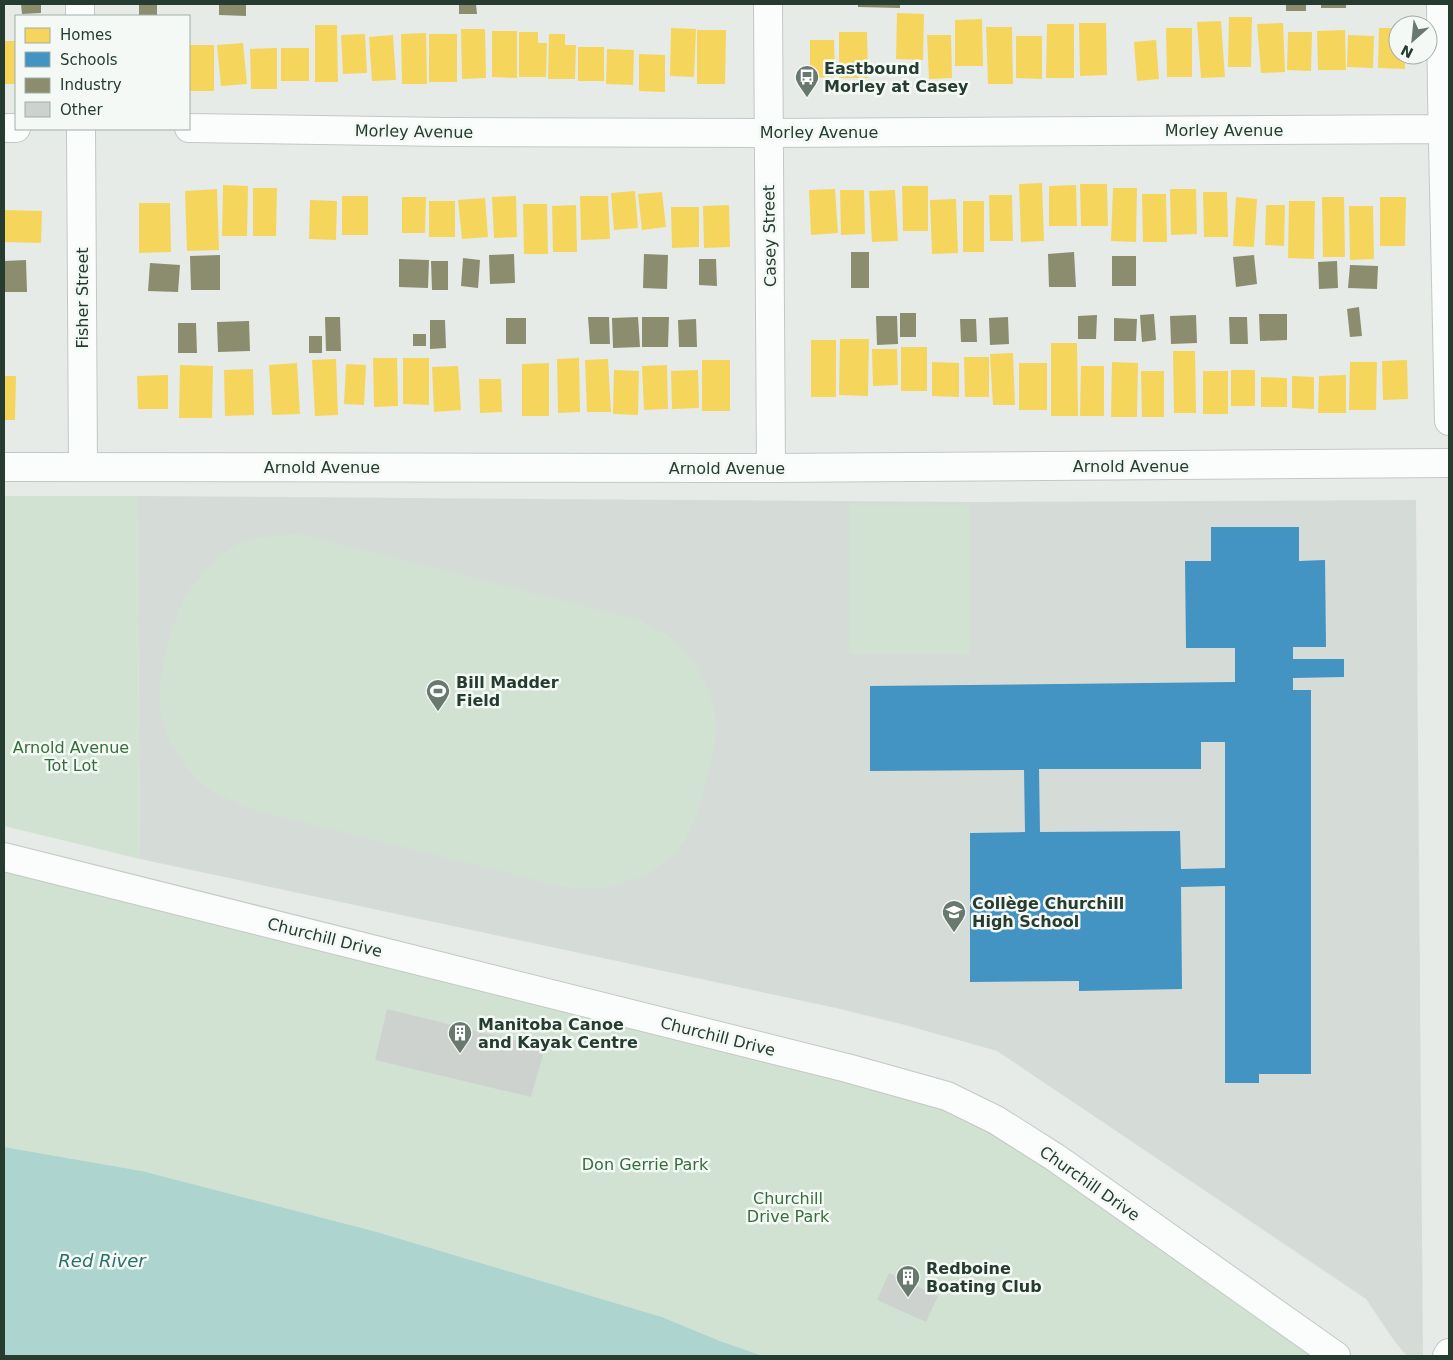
<svg xmlns="http://www.w3.org/2000/svg" width="1453" height="1360" font-family="'DejaVu Sans',sans-serif">
	<style>
		.built { fill: #d5dcd7 }
		.green { fill: #d1e2d2 }
		.water { fill: #add4cf }
		.homes { fill: #f6d55c }
		.schools { fill: #4393c3; fill-rule: evenodd }
		.industry { fill: #8c8c6e }
		.building { fill: #cdd2cf }
		.lines { fill: none; stroke-linecap: round; stroke-linejoin: round }
		.minor-casing { stroke: #c3c8c5; stroke-width: 30 }
		.minor { stroke: #fbfcfc; stroke-width: 28 }
		.labels { text-anchor: middle; stroke-width: 5; stroke-linejoin: round; paint-order: stroke }
		.poi-label { font-size: 16px; font-weight: bold; fill: #263c30; stroke: #f5f9f6; text-anchor: start }
		.street-label { font-size: 16px; fill: #263c30; stroke: #f5f9f6 }
		.park-label { font-size: 16px; fill: #356e3c; stroke: #f5f9f6 }
		.water-label { font-size: 18px; font-style: italic; fill: #27716a; stroke: #f5f9f6 }
	</style>
	<rect width="100%" height="100%" fill="#e6ebe8"/>
	<path class="built" d="M 137,496 L 973,502 L 1416,500 L 1423,1356 L 1407,1356 L 1395,1342 L 1366,1299 L 997,1051 L 905,1025 L 836,1008 L 140,859 Z"/>
	<path class="green" d="M 4,496 L 137,496 L 140,859 L 4,826 Z
		M 849,505 L 970,505 L 970,654 L 849,654 Z
		M 297,534 L 639,620 C 648,625 658,630 666,635 C 696,657 719,699 715,737 C 714,753 709,770 705,785 C 698,816 686,847 660,866 C 649,875 610,888 596,888 C 584,889 573,887 561,886 L 255,810 C 236,802 206,791 193,775 C 177,756 165,735 161,711 C 156,682 171,622 186,597 C 199,576 218,554 241,544 C 258,537 278,536 297,534 Z
		M 4,857 L 947,1096 L 1336,1356 L 763,1356 L 720,1341 L 662,1317 L 377,1232 L 142,1171 L 4,1147 Z"/>
	<path class="water" d="M 4,1147 L 142,1171 L 377,1232 L 662,1317 L 720,1341 L 763,1356 L 4,1356 Z"/>
	<path class="homes" d="M 897,13 L 924,14 L 923,60 L 896,59 Z
		M 1229,17 L 1252,17 L 1251,67 L 1228,67 Z
		M 982,19 L 983,66 L 955,66 L 955,20 Z
		M 1221,21 L 1225,77 L 1201,78 L 1197,22 Z
		M 1079,23 L 1106,23 L 1107,75 L 1080,76 Z
		M 1283,23 L 1285,72 L 1261,73 L 1257,24 Z
		M 1047,24 L 1074,24 L 1074,78 L 1046,78 Z
		M 315,25 L 337,25 L 338,82 L 315,82 Z
		M 986,27 L 1012,27 L 1013,84 L 988,84 Z
		M 671,28 L 696,29 L 694,77 L 670,76 Z
		M 1166,28 L 1192,28 L 1192,77 L 1167,77 Z
		M 1379,28 L 1398,28 L 1398,55 L 1405,55 L 1405,69 L 1378,68 Z
		M 461,29 L 485,29 L 486,78 L 462,79 Z
		M 697,30 L 726,30 L 725,84 L 697,84 Z
		M 1345,30 L 1346,70 L 1318,70 L 1317,31 Z
		M 492,31 L 517,31 L 517,78 L 492,77 Z
		M 519,32 L 538,32 L 538,43 L 547,43 L 546,77 L 519,77 Z
		M 839,32 L 867,32 L 868,78 L 839,78 Z
		M 1288,32 L 1312,32 L 1311,71 L 1287,70 Z
		M 426,33 L 427,84 L 402,84 L 401,34 Z
		M 365,34 L 367,73 L 343,74 L 341,35 Z
		M 429,34 L 457,34 L 457,82 L 429,82 Z
		M 549,34 L 565,34 L 565,45 L 576,45 L 575,79 L 548,79 Z
		M 393,35 L 396,80 L 372,81 L 369,37 Z
		M 927,35 L 951,35 L 952,78 L 929,79 Z
		M 1348,35 L 1374,36 L 1373,68 L 1347,67 Z
		M 1016,36 L 1042,36 L 1042,79 L 1016,78 Z
		M 810,40 L 834,40 L 835,77 L 810,78 Z
		M 1156,40 L 1159,79 L 1137,81 L 1134,42 Z
		M 4,41 L 16,41 L 16,84 L 4,84 Z
		M 243,43 L 247,84 L 221,86 L 217,45 Z
		M 189,45 L 214,45 L 214,91 L 189,91 Z
		M 578,47 L 604,47 L 604,81 L 578,81 Z
		M 277,48 L 277,89 L 251,89 L 250,49 Z
		M 281,48 L 309,48 L 309,81 L 281,81 Z
		M 607,49 L 634,50 L 633,85 L 606,84 Z
		M 639,54 L 665,55 L 665,92 L 639,91 Z
		M 1042,183 L 1044,241 L 1021,242 L 1019,184 Z
		M 1080,184 L 1107,184 L 1108,226 L 1081,226 Z
		M 223,185 L 248,186 L 247,236 L 222,236 Z
		M 1076,185 L 1077,226 L 1049,226 L 1049,186 Z
		M 902,186 L 928,186 L 928,231 L 903,231 Z
		M 253,188 L 277,188 L 276,236 L 253,236 Z
		M 1113,188 L 1137,188 L 1136,242 L 1111,241 Z
		M 217,189 L 219,250 L 187,251 L 185,191 Z
		M 835,189 L 838,233 L 811,235 L 809,190 Z
		M 1170,189 L 1196,189 L 1197,234 L 1171,235 Z
		M 840,190 L 864,190 L 865,234 L 841,235 Z
		M 895,190 L 898,241 L 872,242 L 869,191 Z
		M 635,191 L 638,228 L 614,230 L 611,193 Z
		M 662,192 L 666,227 L 642,230 L 638,194 Z
		M 1203,192 L 1227,192 L 1228,237 L 1204,237 Z
		M 1142,194 L 1166,194 L 1167,242 L 1143,242 Z
		M 989,195 L 1012,195 L 1013,241 L 990,241 Z
		M 342,196 L 368,196 L 368,235 L 342,235 Z
		M 516,196 L 517,237 L 494,238 L 492,197 Z
		M 580,196 L 608,196 L 610,239 L 581,240 Z
		M 402,197 L 426,197 L 425,233 L 402,233 Z
		M 1236,197 L 1257,199 L 1254,247 L 1233,246 Z
		M 1322,197 L 1344,197 L 1345,257 L 1323,257 Z
		M 1380,197 L 1406,197 L 1405,246 L 1380,246 Z
		M 485,198 L 488,237 L 462,239 L 458,200 Z
		M 956,199 L 958,253 L 932,254 L 930,200 Z
		M 310,200 L 337,201 L 336,240 L 309,239 Z
		M 429,201 L 455,201 L 455,237 L 429,237 Z
		M 963,201 L 984,201 L 984,252 L 963,252 Z
		M 1289,201 L 1315,201 L 1314,259 L 1288,258 Z
		M 139,203 L 170,203 L 171,252 L 139,253 Z
		M 523,204 L 547,204 L 548,254 L 524,254 Z
		M 576,205 L 577,252 L 553,252 L 552,206 Z
		M 729,205 L 730,247 L 704,248 L 703,206 Z
		M 1266,205 L 1285,205 L 1284,246 L 1265,245 Z
		M 1349,206 L 1373,206 L 1374,259 L 1350,260 Z
		M 671,207 L 699,207 L 699,247 L 672,248 Z
		M 4,210 L 42,211 L 41,243 L 4,242 Z
		M 840,339 L 869,339 L 868,396 L 839,395 Z
		M 811,340 L 836,340 L 836,397 L 811,397 Z
		M 1051,343 L 1077,343 L 1078,416 L 1051,416 Z
		M 901,347 L 927,347 L 927,391 L 901,391 Z
		M 872,349 L 897,349 L 898,385 L 873,386 Z
		M 1173,351 L 1195,351 L 1196,413 L 1174,413 Z
		M 1013,353 L 1015,405 L 993,405 L 990,354 Z
		M 964,357 L 989,357 L 989,397 L 965,397 Z
		M 373,358 L 397,358 L 398,406 L 374,407 Z
		M 403,358 L 429,358 L 429,405 L 403,404 Z
		M 579,358 L 580,412 L 558,413 L 557,359 Z
		M 336,359 L 338,415 L 315,416 L 312,360 Z
		M 608,359 L 611,412 L 587,412 L 585,360 Z
		M 702,360 L 730,360 L 730,411 L 702,411 Z
		M 1407,360 L 1408,399 L 1383,400 L 1382,361 Z
		M 932,362 L 959,363 L 959,397 L 932,396 Z
		M 1112,362 L 1138,363 L 1137,417 L 1111,417 Z
		M 1350,362 L 1377,362 L 1376,410 L 1349,410 Z
		M 297,363 L 300,414 L 272,415 L 269,365 Z
		M 549,363 L 549,416 L 522,416 L 522,364 Z
		M 1019,363 L 1047,363 L 1047,410 L 1019,410 Z
		M 346,364 L 366,365 L 364,405 L 344,404 Z
		M 180,365 L 213,366 L 212,418 L 179,418 Z
		M 667,365 L 668,409 L 644,410 L 642,366 Z
		M 458,366 L 461,410 L 434,412 L 432,367 Z
		M 1081,366 L 1104,366 L 1104,416 L 1080,416 Z
		M 253,369 L 254,415 L 225,416 L 224,370 Z
		M 614,370 L 639,371 L 638,415 L 613,414 Z
		M 698,370 L 699,408 L 672,409 L 671,371 Z
		M 1231,370 L 1255,370 L 1255,406 L 1231,406 Z
		M 1141,371 L 1164,371 L 1164,417 L 1142,417 Z
		M 1203,371 L 1228,371 L 1228,414 L 1203,414 Z
		M 168,375 L 168,409 L 138,409 L 137,376 Z
		M 1346,375 L 1346,413 L 1318,413 L 1319,376 Z
		M 4,376 L 16,376 L 15,420 L 4,420 Z
		M 1292,376 L 1314,377 L 1314,409 L 1292,408 Z
		M 1261,377 L 1287,378 L 1287,407 L 1261,407 Z
		M 479,379 L 501,379 L 502,412 L 480,413 Z"/>
	<path class="schools" d="M 1211,527 L 1299,527 L 1299,561 L 1325,560 L 1326,647 L 1293,647 L 1293,659 L 1344,659 L 1344,677 L 1293,678 L 1293,690 L 1311,690 L 1311,1074 L 1259,1074 L 1259,1083 L 1225,1083 L 1225,886 L 1181,887 L 1182,989 L 1079,991 L 1079,981 L 970,982 L 970,833 L 1025,832 L 1024,770 L 870,771 L 870,686 L 1235,682 L 1235,648 L 1186,648 L 1185,561 L 1211,561 ZM 1201,742 L 1225,742 L 1225,868 L 1181,869 L 1180,831 L 1040,832 L 1039,769 L 1201,769 Z"/>
	<path class="industry" d="M 21,4 L 41,4 L 41,13 L 22,14 Z
		M 139,4 L 157,4 L 157,16 L 139,16 Z
		M 219,4 L 246,4 L 246,16 L 219,15 Z
		M 459,4 L 476,4 L 477,14 L 459,14 Z
		M 858,4 L 900,4 L 900,8 L 858,7 Z
		M 1286,4 L 1306,4 L 1306,11 L 1286,11 Z
		M 1321,4 L 1346,4 L 1346,8 L 1321,8 Z
		M 851,252 L 869,252 L 869,288 L 851,288 Z
		M 1074,252 L 1076,287 L 1049,287 L 1048,254 Z
		M 514,254 L 515,283 L 490,284 L 489,255 Z
		M 644,254 L 668,255 L 667,289 L 643,288 Z
		M 220,255 L 220,290 L 191,290 L 190,256 Z
		M 1254,255 L 1257,284 L 1236,287 L 1233,257 Z
		M 1112,256 L 1136,256 L 1136,286 L 1112,286 Z
		M 463,258 L 480,260 L 478,288 L 461,286 Z
		M 399,259 L 429,260 L 428,288 L 399,287 Z
		M 699,259 L 716,259 L 717,286 L 699,285 Z
		M 26,260 L 27,292 L 4,292 L 4,261 Z
		M 431,261 L 448,261 L 448,290 L 432,290 Z
		M 1337,261 L 1338,288 L 1319,289 L 1318,262 Z
		M 150,263 L 180,265 L 178,292 L 148,291 Z
		M 1350,265 L 1378,266 L 1377,289 L 1348,288 Z
		M 1359,307 L 1362,336 L 1350,337 L 1347,309 Z
		M 900,313 L 916,313 L 916,337 L 900,337 Z
		M 1154,314 L 1156,340 L 1142,342 L 1140,315 Z
		M 1259,314 L 1287,314 L 1287,340 L 1260,341 Z
		M 1097,315 L 1096,339 L 1078,339 L 1078,316 Z
		M 1196,315 L 1197,343 L 1171,344 L 1170,316 Z
		M 876,316 L 897,316 L 898,344 L 877,345 Z
		M 325,317 L 340,317 L 341,351 L 326,351 Z
		M 588,317 L 609,317 L 610,344 L 590,344 Z
		M 638,317 L 640,347 L 613,348 L 612,318 Z
		M 642,317 L 669,317 L 668,347 L 642,347 Z
		M 1008,317 L 1009,344 L 990,345 L 989,318 Z
		M 1229,317 L 1247,317 L 1248,344 L 1230,344 Z
		M 506,318 L 526,318 L 526,344 L 506,344 Z
		M 1114,318 L 1137,319 L 1136,341 L 1114,341 Z
		M 696,319 L 697,347 L 679,347 L 678,320 Z
		M 960,319 L 976,319 L 977,342 L 961,342 Z
		M 430,320 L 445,320 L 446,348 L 430,349 Z
		M 249,321 L 250,351 L 218,352 L 217,322 Z
		M 178,323 L 196,323 L 197,353 L 178,353 Z
		M 413,334 L 426,334 L 426,346 L 413,346 Z
		M 309,336 L 322,336 L 322,353 L 309,353 Z"/>
	<path class="building" d="M 387,1009 L 545,1048 L 531,1097 L 375,1060 Z
		M 889,1273 L 938,1296 L 926,1322 L 877,1300 Z"/>
	<g class="lines">
		<g class="minor-casing">
			<path id="minor" d="M 80,4 L 80,16
				M 768,4 L 771,468
				M 1441,4 L 1442,95 L 1449,421
				M 4,128 L 16,128
				M 189,128 L 447,132 L 769,133 L 1449,129
				M 81,129 L 83,466
				M 4,467 L 771,468 L 1449,463
				M 4,857 L 847,1068 L 947,1096 L 996,1120 L 1056,1158 L 1336,1356
				M 1447,1356 L 1449,1353"/>
		</g>
		<use href="#minor" class="minor"/>
	</g>
	<defs>
		<g id="bus-pin" transform="scale(1.25)"><path d="M0 17L-7.5 6A9.5 9.5 0 1 1 7.5 6Z" fill="#697970" stroke="#f5f9f6"/><path d="M-5-6H5V4H4V6H2V4H-2V6H-4V4H-5ZM-3.5-4V0h7V-4ZM-3.5 1.2v1.5H-2V1.2ZM2 1.2v1.5H3.5V1.2Z" fill="#fff"/></g>
		<g id="stadium-pin" transform="scale(1.25)"><path d="M0 17L-7.5 6A9.5 9.5 0 1 1 7.5 6Z" fill="#697970" stroke="#f5f9f6"/><path d="M0-5a6.5 5 0 1 0 0 10a6.5 5 0 1 0 0-10ZM-3.5-1.8h7v3.6h-7Z" fill="#fff"/></g>
		<g id="school-pin" transform="scale(1.25)"><path d="M0 17L-7.5 6A9.5 9.5 0 1 1 7.5 6Z" fill="#697970" stroke="#f5f9f6"/><path d="M0-5L7-2L0 1L-7-2ZM-4 1L0 2.5L4 1V4Q0 6-4 4Z" fill="#fff"/></g>
		<g id="building-pin" transform="scale(1.25)"><path d="M0 17L-7.5 6A9.5 9.5 0 1 1 7.5 6Z" fill="#697970" stroke="#f5f9f6"/><path d="M-4-6H4V6H1V3H-1V6H-4ZM-2.5-4.3h1.7v1.8h-1.7ZM.8-4.3h1.7v1.8H.8ZM-2.5-1h1.7V.8h-1.7ZM.8-1h1.7V.8H.8Z" fill="#fff"/></g>
	</defs>
	<g fill-rule="evenodd">
		<use href="#bus-pin" x="807" y="77"/>
		<use href="#stadium-pin" x="438" y="691"/>
		<use href="#school-pin" x="954" y="912"/>
		<use href="#building-pin" x="460" y="1033"/>
		<use href="#building-pin" x="908" y="1277"/>
	</g>
	<g class="labels">
		<g class="poi-label">
			<text x="824" y="74">Eastbound<tspan x="824" dy="18">Morley at Casey</tspan></text>
			<text x="456" y="688">Bill Madder<tspan x="456" dy="18">Field</tspan></text>
			<text x="972" y="909">Collège Churchill<tspan x="972" dy="18">High School</tspan></text>
			<text x="478" y="1030">Manitoba Canoe<tspan x="478" dy="18">and Kayak Centre</tspan></text>
			<text x="926" y="1274">Redboine<tspan x="926" dy="18">Boating Club</tspan></text>
		</g>
		<g class="street-label">
			<text x="1224" y="136">Morley Avenue</text>
			<text transform="translate(414 131) rotate(1)" y="6">Morley Avenue</text>
			<text x="819" y="138">Morley Avenue</text>
			<text transform="translate(769 236) rotate(-91)" y="6">Casey Street</text>
			<text transform="translate(82 298) rotate(-90)" y="6">Fisher Street</text>
			<text x="1131" y="472">Arnold Avenue</text>
			<text x="322" y="473">Arnold Avenue</text>
			<text x="727" y="474">Arnold Avenue</text>
			<text transform="translate(325 937) rotate(14)" y="6">Churchill Drive</text>
			<text transform="translate(718 1036) rotate(14)" y="6">Churchill Drive</text>
			<text transform="translate(1090 1183) rotate(35)" y="6">Churchill Drive</text>
		</g>
		<g class="park-label">
			<text x="71" y="753">Arnold Avenue<tspan x="71" dy="18">Tot Lot</tspan></text>
			<text x="645" y="1170">Don Gerrie Park</text>
			<text x="788" y="1204">Churchill<tspan x="788" dy="18">Drive Park</tspan></text>
		</g>
		<g class="water-label">
			<text x="102" y="1267">Red River</text>
		</g>
	</g>
	<rect width="1453" height="1360" fill="none" stroke="#263c30" stroke-width="10"/>
	<rect x="15" y="15" width="175" height="115" fill="#f5f9f6" stroke="#a2ada7"/>
	<rect x="25" y="28" width="25" height="15" fill="#f6d55c" stroke="#a2ada7"/>
	<text x="60" y="40" font-size="15" fill="#263c30">Homes</text>
	<rect x="25" y="52" width="25" height="15" fill="#4393c3" stroke="#a2ada7"/>
	<text x="60" y="65" font-size="15" fill="#263c30">Schools</text>
	<rect x="25" y="78" width="25" height="15" fill="#8c8c6e" stroke="#a2ada7"/>
	<text x="60" y="90" font-size="15" fill="#263c30">Industry</text>
	<rect x="25" y="102" width="25" height="15" fill="#cdd2cf" stroke="#a2ada7"/>
	<text x="60" y="115" font-size="15" fill="#263c30">Other</text>
	<g transform="translate(1413 40) rotate(207)"><circle r="24" fill="#f5f9f6" stroke="#a2ada7"/>
	<path d="M0-4L9 19L0 12L-9 19Z" fill="#697970"/>
	<text y="-8" font-size="14" font-weight="bold" text-anchor="middle" fill="#263c30">N</text>
	</g>
</svg>
